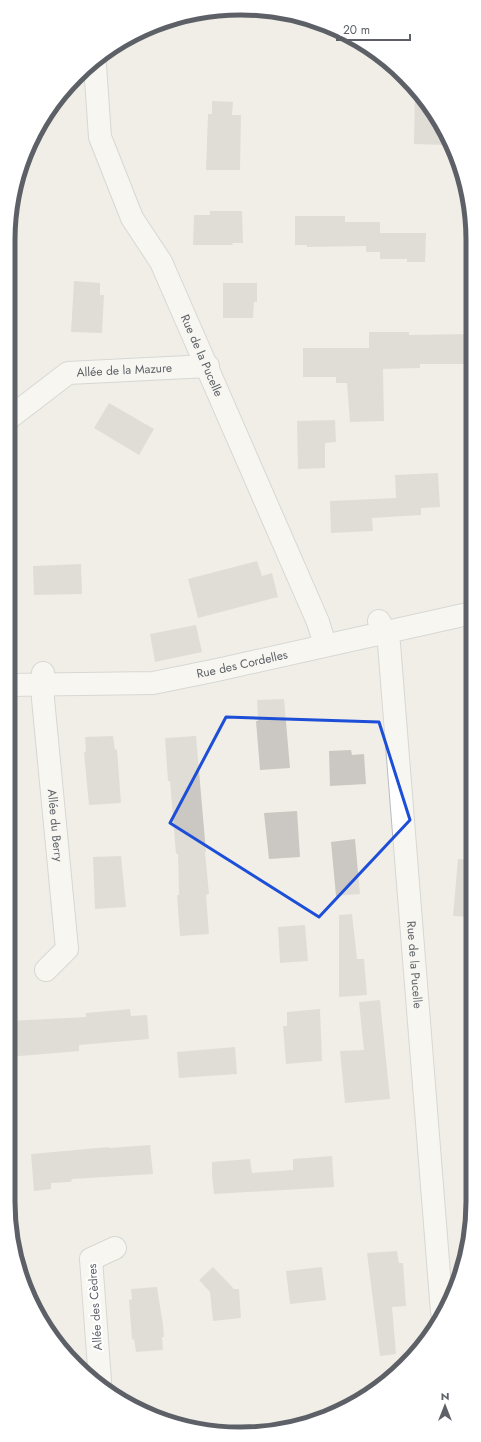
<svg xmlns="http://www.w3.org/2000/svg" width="481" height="1442" font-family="Jost,sans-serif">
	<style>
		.building { fill: #cbc8c3 }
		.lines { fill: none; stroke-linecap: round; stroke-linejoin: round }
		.street-casing { stroke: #b8bbc0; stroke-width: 24 }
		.secondary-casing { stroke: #b9bcc2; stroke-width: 24 }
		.street { stroke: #fff; stroke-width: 22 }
		.secondary { stroke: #fff; stroke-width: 22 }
		.marked { fill: none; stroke: #1d4ed8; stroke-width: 3; stroke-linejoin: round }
		.labels { text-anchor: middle; stroke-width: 4; stroke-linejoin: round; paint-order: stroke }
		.street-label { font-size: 12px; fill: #5d6167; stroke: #fff }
		.rim { fill: none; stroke: #5d6167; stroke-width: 5 }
	</style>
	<rect width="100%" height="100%" fill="#f0eee6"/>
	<path class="building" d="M 415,87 L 444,130 L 444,145 L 414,144 Z
		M 212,101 L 233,102 L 232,115 L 241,115 L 240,170 L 206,170 L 208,114 L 212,114 Z
		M 210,211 L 242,211 L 243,243 L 232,243 L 233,245 L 193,245 L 194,215 L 210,215 Z
		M 295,216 L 345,216 L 345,222 L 380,222 L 380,233 L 426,233 L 425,262 L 407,262 L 407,259 L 380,259 L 380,252 L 366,252 L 366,246 L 307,247 L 307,245 L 295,245 Z
		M 74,281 L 100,283 L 100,295 L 104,295 L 102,333 L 71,332 Z
		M 223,283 L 257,283 L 257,302 L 254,302 L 253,318 L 223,318 Z
		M 369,332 L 409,332 L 409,335 L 471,334 L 471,364 L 420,364 L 420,368 L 383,369 L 384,421 L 350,422 L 347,383 L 336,383 L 336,377 L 303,377 L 303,348 L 369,348 Z
		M 109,403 L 154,429 L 139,455 L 94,428 Z
		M 335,420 L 336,442 L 325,443 L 325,468 L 298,469 L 297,421 Z
		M 438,473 L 440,507 L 421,508 L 421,515 L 372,518 L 373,531 L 331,533 L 330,501 L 396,498 L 395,475 Z
		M 257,561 L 262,576 L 272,573 L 278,597 L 198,618 L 188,579 Z
		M 81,564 L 82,594 L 34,595 L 33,566 Z
		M 196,625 L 202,652 L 155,662 L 150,634 Z
		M 284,699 L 290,768 L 260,770 L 256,721 L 258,721 L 257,700 Z
		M 113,736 L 115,750 L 117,749 L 121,803 L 89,805 L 84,753 L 86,751 L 85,737 Z
		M 196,736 L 206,852 L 205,852 L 209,894 L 206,895 L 209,934 L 180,936 L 177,895 L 179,895 L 178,854 L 176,854 L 170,781 L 168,781 L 165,738 Z
		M 351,750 L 352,755 L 364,754 L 366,784 L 330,786 L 329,751 Z
		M 297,811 L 300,857 L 269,859 L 264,813 Z
		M 355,839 L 360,894 L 336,896 L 331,842 Z
		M 121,856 L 126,907 L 95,909 L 93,857 Z
		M 458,859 L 472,860 L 472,917 L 453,916 Z
		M 352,914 L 357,959 L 364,959 L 367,995 L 339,997 L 339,915 Z
		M 305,925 L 308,961 L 280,963 L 278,927 Z
		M 380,1000 L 390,1099 L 345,1103 L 340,1051 L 364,1050 L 359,1002 Z
		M 130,1009 L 131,1016 L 147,1015 L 149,1039 L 79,1045 L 79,1051 L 8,1057 L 8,1021 L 86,1017 L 86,1013 Z
		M 320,1009 L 322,1061 L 286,1064 L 283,1026 L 287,1026 L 287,1012 Z
		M 235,1047 L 237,1074 L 179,1078 L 177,1052 Z
		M 150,1145 L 153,1174 L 72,1179 L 71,1182 L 51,1183 L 51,1189 L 34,1191 L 31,1154 L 109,1147 L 109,1148 Z
		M 332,1156 L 334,1187 L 214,1194 L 212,1176 L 212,1162 L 250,1159 L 252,1173 L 293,1170 L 293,1159 Z
		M 397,1251 L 399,1263 L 403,1263 L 406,1306 L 392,1307 L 396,1354 L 380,1356 L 367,1253 Z
		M 213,1267 L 234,1289 L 239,1289 L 241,1318 L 213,1321 L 210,1292 L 199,1280 Z
		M 322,1267 L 326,1300 L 290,1304 L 286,1271 Z
		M 157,1287 L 163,1325 L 164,1337 L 162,1337 L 163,1350 L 136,1352 L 134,1339 L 132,1340 L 129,1300 L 132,1299 L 131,1289 Z"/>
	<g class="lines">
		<g class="street-casing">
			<g id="street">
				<path id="s1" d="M 95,65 L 100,137 L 132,218 L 161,262 L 318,622 L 325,645"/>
				<path id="s2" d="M 8,419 L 68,373 L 208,366"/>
				<path id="s3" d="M 379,621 L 385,632 L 389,644 L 442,1312"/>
				<path id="s4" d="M 43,673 L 43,699 L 67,949 L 46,970"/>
				<path d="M 100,1381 L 91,1259 L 115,1248"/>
			</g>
		</g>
		<g class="secondary-casing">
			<g id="secondary">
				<path id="s5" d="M 8,685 L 153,683 L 217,670 L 472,613"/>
			</g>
		</g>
		<use href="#street" class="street"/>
		<use href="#secondary" class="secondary"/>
	</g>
	<path d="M0 0H481V1442H0ZM 226,717 L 379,722 L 410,820 L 319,917 L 170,823 Z" fill="#f0eee6" fill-opacity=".55" fill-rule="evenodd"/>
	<path class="marked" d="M 226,717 L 379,722 L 410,820 L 319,917 L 170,823 Z"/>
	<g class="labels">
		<g class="street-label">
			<text dy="4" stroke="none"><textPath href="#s1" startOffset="314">Rue de la Pucelle</textPath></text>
			<text dy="4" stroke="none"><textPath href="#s2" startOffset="132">Allée de la Mazure</textPath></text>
			<text dy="4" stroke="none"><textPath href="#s5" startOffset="236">Rue des Cordelles</textPath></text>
			<text dy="4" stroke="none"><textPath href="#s4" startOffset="153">Allée du Berry</textPath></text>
			<text dy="4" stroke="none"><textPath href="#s3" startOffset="347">Rue de la Pucelle</textPath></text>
			<text transform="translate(95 1307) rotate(-94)" y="4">Allée des Cèdres</text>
		</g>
	</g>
	<path d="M0 0H481V1442H0ZM240 15H241A225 225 0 0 1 466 240V1202A225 225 0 0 1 241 1427H240A225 225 0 0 1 15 1202V240A225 225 0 0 1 240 15Z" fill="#fff" fill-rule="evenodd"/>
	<path class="rim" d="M240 15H241A225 225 0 0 1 466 240V1202A225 225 0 0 1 241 1427H240A225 225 0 0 1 15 1202V240A225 225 0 0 1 240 15Z"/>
	<g transform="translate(445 1406)" stroke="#ffffff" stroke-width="3" paint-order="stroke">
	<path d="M0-3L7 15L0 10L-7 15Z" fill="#5d6167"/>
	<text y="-6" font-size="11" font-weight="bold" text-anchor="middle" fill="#5d6167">N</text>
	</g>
	<path d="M337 34v6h73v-6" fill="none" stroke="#5d6167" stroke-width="2"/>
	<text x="343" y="34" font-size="12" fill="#5d6167" stroke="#ffffff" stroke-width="3" paint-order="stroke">20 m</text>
</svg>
